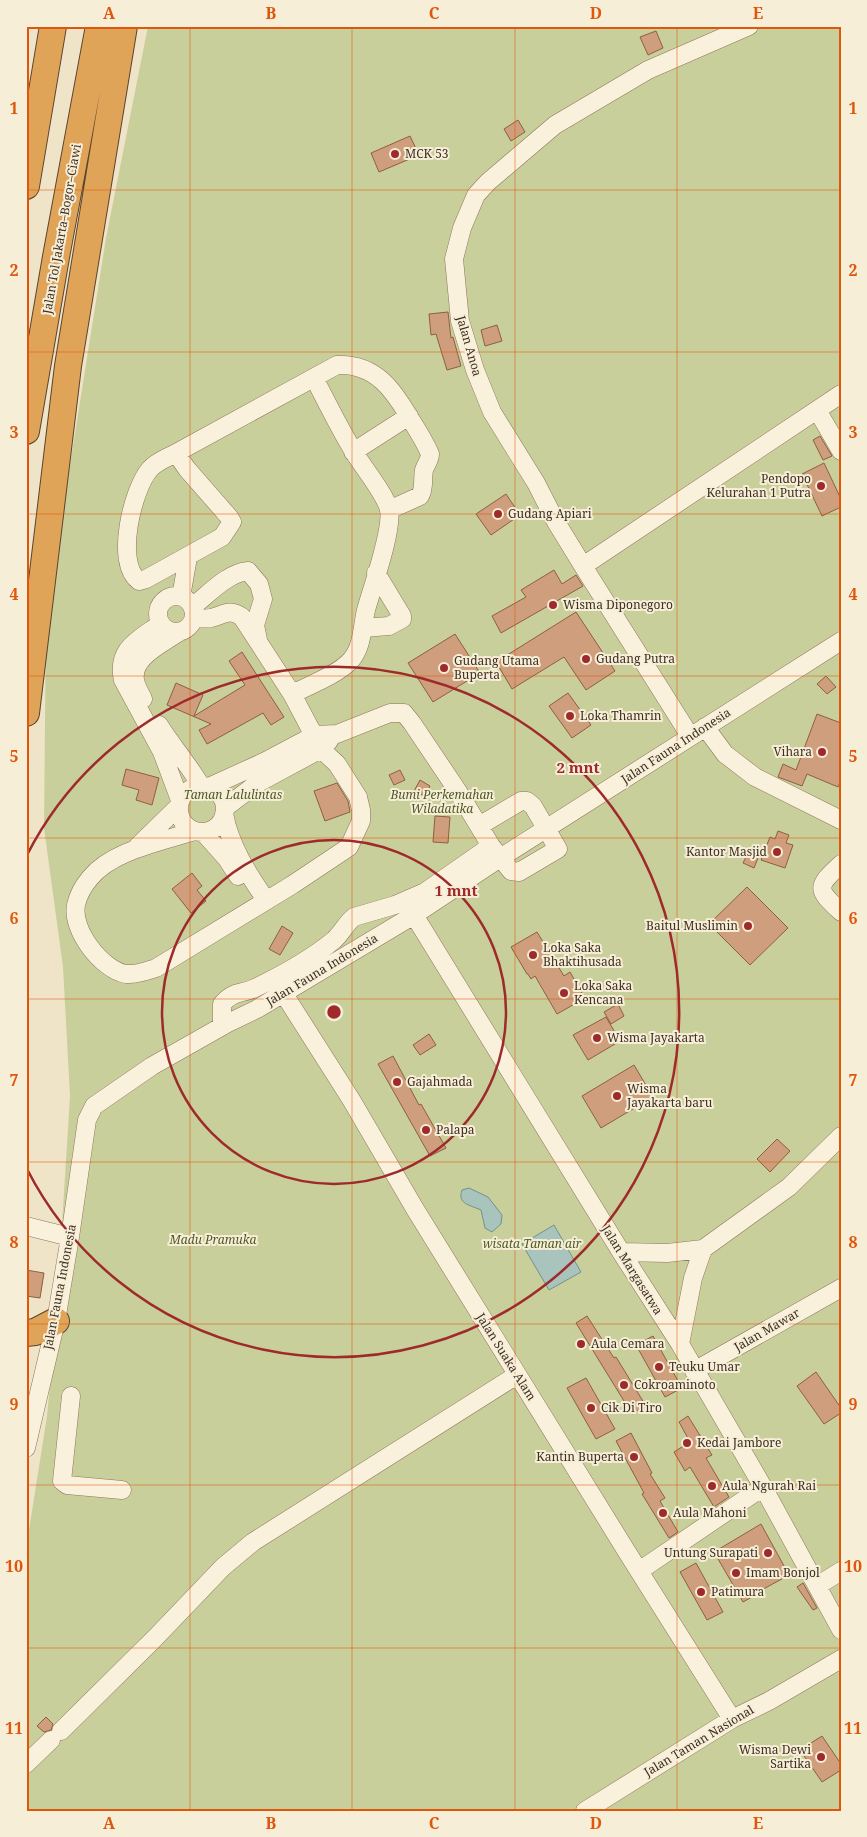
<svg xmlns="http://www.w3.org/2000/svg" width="867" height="1837" font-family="'Noto Serif',serif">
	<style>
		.green { fill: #c9cf9b }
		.water { fill: #a9c4bc; stroke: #6f938a }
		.building { fill: #cf9f7d; stroke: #8d5f41 }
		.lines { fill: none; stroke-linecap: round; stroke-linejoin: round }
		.minor-casing { stroke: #8d765c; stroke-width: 19 }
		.highway-casing { stroke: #5b4430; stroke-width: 28 }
		.minor { stroke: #faf1dc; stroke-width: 18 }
		.highway { stroke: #e0a458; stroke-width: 26 }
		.grid { fill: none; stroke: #df570d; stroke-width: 1; stroke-opacity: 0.55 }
		.ring { fill: none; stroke: #9e2a2b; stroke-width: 2.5 }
		.poi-dot { fill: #9e2a2b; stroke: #f7eed8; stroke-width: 2 }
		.labels { text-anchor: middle; stroke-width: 4; stroke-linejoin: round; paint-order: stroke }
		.poi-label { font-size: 12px; fill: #3d2e20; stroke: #f7eed8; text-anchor: start }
		.street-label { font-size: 12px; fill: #3d2e20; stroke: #f7eed8 }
		.park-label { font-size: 12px; font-style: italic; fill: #4d5a26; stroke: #f7eed8 }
		.centre { fill: #9e2a2b; stroke: #f7eed8; stroke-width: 2.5 }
		.ring-label { font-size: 15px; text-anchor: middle; font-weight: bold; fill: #9e2a2b; stroke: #f7eed8; stroke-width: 4; stroke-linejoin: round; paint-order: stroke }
		.neatline { fill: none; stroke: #df570d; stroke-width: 2 }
		.grid-label { font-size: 16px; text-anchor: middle; font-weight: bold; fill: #df570d }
	</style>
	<rect width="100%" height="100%" fill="#f0e4c8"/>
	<path class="green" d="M 148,26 L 841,26 L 841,1811 L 26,1811 L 26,1549 L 47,1416 L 56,1321 L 70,1096 L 63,967 L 44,828 L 46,616 L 106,238 Z"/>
	<path class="water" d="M 469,1188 L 488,1197 L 502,1215 L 501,1224 L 492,1232 L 485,1228 L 481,1210 C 470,1205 457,1204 462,1190 Z
		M 554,1225 L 581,1272 L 549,1290 L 522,1244 Z"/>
	<path class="building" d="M 656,31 L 663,48 L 648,55 L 640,37 Z
		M 518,120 L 525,132 L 511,141 L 504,129 Z
		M 410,136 L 419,155 L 379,172 L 371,153 Z
		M 448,312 L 451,338 L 453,337 L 461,366 L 447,370 L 436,334 L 431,335 L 429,314 Z
		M 497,325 L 502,341 L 485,346 L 481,330 Z
		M 820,436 L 832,456 L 823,460 L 813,440 Z
		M 824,463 L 841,499 L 841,507 L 822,516 L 802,474 Z
		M 506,494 L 520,515 L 491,535 L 476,514 Z
		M 554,570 L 562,584 L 576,575 L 583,586 L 501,633 L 492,616 L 526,597 L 521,590 Z
		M 576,612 L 615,671 L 586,690 L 564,657 L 512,689 L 496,662 Z
		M 455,634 L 480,673 L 433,702 L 408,663 Z
		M 242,652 L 284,717 L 271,725 L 263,713 L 207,744 L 199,730 L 211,724 L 167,705 L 176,683 L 203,695 L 194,716 L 245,685 L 229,661 Z
		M 826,676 L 836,687 L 827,694 L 817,684 Z
		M 568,693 L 591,725 L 572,738 L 549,706 Z
		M 817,714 L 841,723 L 841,781 L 838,787 L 807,774 L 802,786 L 778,777 L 783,764 L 796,770 Z
		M 126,769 L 159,778 L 152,805 L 136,800 L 139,790 L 122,785 Z
		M 400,770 L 405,780 L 394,785 L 389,775 Z
		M 420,780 L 430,786 L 425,796 L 414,791 Z
		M 337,783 L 348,801 L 350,812 L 325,821 L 314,791 Z
		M 435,816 L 450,817 L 448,843 L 433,842 Z
		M 778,831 L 789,835 L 786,843 L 793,845 L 785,868 L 761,860 L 770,837 L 775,839 Z
		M 750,849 L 760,853 L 754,868 L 743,863 Z
		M 192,873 L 202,886 L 197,890 L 206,901 L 191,913 L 172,889 Z
		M 747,887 L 788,928 L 750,965 L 709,924 Z
		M 282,926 L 293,933 L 280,955 L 269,949 Z
		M 537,932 L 564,976 L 570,972 L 585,998 L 557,1014 L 535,976 L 531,979 L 528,974 L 527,974 L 511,947 Z
		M 618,1004 L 624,1016 L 611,1024 L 604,1012 Z
		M 606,1017 L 620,1041 L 588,1060 L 573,1035 Z
		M 429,1034 L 436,1045 L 420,1055 L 413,1045 Z
		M 393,1056 L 419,1105 L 421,1104 L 446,1148 L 430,1156 L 378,1064 Z
		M 634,1065 L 653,1097 L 601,1128 L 582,1096 Z
		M 777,1139 L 790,1151 L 770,1172 L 757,1159 Z
		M 26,1270 L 44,1273 L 40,1298 L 26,1296 Z
		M 587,1316 L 614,1358 L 616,1357 L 646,1406 L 632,1414 L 576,1323 Z
		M 653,1336 L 682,1388 L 665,1397 L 636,1345 Z
		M 816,1372 L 841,1408 L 841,1413 L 824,1424 L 797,1386 Z
		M 586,1378 L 615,1429 L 596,1439 L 567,1388 Z
		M 688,1416 L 712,1455 L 706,1458 L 729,1497 L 714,1507 L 690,1467 L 685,1471 L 674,1452 L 690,1442 L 679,1422 Z
		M 631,1433 L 652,1473 L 650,1474 L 665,1498 L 660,1501 L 678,1532 L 669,1538 L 642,1494 L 644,1493 L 616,1441 Z
		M 761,1524 L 789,1575 L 758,1592 L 759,1593 L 743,1602 L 714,1552 Z
		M 696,1563 L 723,1612 L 707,1620 L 680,1572 Z
		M 803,1583 L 817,1608 L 813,1610 L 797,1587 Z
		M 46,1717 L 53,1724 L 51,1730 L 44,1732 L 37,1726 Z
		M 822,1736 L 841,1764 L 841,1770 L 822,1782 L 800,1750 Z"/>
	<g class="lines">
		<g class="minor-casing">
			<path id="minor" d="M 817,410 L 841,451
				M 353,452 L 409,416
				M 176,453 L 187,469 L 229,517 L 232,522 L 222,537 L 146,579 L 139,581 C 114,563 133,488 150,469 C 157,461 167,458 176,453 L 337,365 C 376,363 394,391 411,420 C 418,431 425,442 430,454 C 430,460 426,464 424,470 C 422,479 425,487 420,496 L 389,510
				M 583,566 L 841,394
				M158 614a18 18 0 1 1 36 0a18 18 0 1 1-36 0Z
				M 181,597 L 188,557
				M 192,607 C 209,594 227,573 248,571 L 259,584 L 263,599 L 255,625 L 258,640
				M 194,618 C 199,618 205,619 211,618 C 224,615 229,608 242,617 L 292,694 L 321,749 L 337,764 L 358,797 L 361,810 L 361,821 L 349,847 L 292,885 L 156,968 C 146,971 137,975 126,974 C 102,970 71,930 76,905 C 78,896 84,885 90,878 C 113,850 162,842 194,831
				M 160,624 C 138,640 116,649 123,680 L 162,752 L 180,800
				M 363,628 L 389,626 L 402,619 L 402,616 L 376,573
				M 292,694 C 308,686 339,674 351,660 C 363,646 362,626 366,610 C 372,588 393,530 389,510 C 386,495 362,466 354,452 C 339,428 327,402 314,378
				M 143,699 C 140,693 136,686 135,680 C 131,657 164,643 179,632
				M 159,725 C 172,746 189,765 201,786
				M 705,727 L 725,754 L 755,777 L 841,820
				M 690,736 L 583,566 L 556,522 L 536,483 L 492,412 L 475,370 L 460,321 L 454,259 L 462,228 L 476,195 L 488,182 L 555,125 L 648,70 L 749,26
				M179 809a23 23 0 1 1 46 0a23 23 0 1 1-46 0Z
				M 209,787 L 266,761 L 315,735 L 337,734 L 390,713 L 404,713 L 412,723 L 457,790 L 491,846 L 511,871 L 519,872 L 558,849 L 533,806 L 527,801 L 521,801 L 479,826
				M 225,808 L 256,784 L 321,749 L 329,741
				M 224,814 C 230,846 248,874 266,900
				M 203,832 L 227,859 L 238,876
				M 138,846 L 179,806
				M 841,864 C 816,887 816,889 841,912
				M 414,915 L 621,1252 L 680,1344 L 763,1487 L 841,1630
				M 284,994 L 352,1101 L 415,1209 L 627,1552 L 732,1719
				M 222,1026 L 222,1004 C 234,990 240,995 255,988 C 282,975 311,959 334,940 C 342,933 346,923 354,917 L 395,905 L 425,892 L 491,846
				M 26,1226 L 70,1237
				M 621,1252 L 667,1253 L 703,1249 L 789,1187 L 841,1136
				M 680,1344 L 693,1278 L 703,1249
				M 694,1371 L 841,1288
				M 71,1396 L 62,1481 L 67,1485 L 122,1490
				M 26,1448 L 56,1321 L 70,1237 L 87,1120 L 94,1106 L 152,1066 L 228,1023 L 257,1009 L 414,915 L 500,858 L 841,641
				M 639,1571 L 763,1487
				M 817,1586 L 841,1571
				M 61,1731 L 155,1638 L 223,1567 L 253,1542 L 517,1375
				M 26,1764 L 51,1740
				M 585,1811 L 732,1719 L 769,1701 L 841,1659"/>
		</g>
		<g class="highway-casing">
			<path id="highway" d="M 26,186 L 53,26
				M 26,431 L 56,257 L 99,26
				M 26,713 L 68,366 L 124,26
				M 26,1333 L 35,1332 L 56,1321"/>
		</g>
		<use href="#minor" class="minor"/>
		<use href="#highway" class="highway"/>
	</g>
	<path class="grid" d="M 190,26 L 190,1811M 352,26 L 352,1811M 515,26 L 515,1811M 677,26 L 677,1811M 26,190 L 841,190M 26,352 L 841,352M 26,514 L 841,514M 26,676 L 841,676M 26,838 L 841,838M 26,999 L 841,999M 26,1162 L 841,1162M 26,1324 L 841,1324M 26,1485 L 841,1485M 26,1648 L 841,1648"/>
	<g class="ring">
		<circle cx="334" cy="1012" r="172"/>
		<path d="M27 855A345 345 0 1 1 27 1169"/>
	</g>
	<g class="poi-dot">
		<circle cx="395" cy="154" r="5"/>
		<circle cx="821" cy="486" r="5"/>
		<circle cx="498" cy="514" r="5"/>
		<circle cx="553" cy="605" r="5"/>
		<circle cx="586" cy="659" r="5"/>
		<circle cx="444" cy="668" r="5"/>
		<circle cx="570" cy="716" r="5"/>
		<circle cx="822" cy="752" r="5"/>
		<circle cx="777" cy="852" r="5"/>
		<circle cx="748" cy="926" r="5"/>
		<circle cx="533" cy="955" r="5"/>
		<circle cx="564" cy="993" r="5"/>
		<circle cx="597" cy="1038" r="5"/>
		<circle cx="397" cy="1082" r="5"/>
		<circle cx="617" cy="1096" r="5"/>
		<circle cx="426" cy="1130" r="5"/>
		<circle cx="581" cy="1344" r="5"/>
		<circle cx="659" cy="1367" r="5"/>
		<circle cx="624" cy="1385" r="5"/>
		<circle cx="591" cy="1408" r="5"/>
		<circle cx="687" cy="1443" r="5"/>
		<circle cx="634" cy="1457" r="5"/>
		<circle cx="712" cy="1486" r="5"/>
		<circle cx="663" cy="1513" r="5"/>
		<circle cx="768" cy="1553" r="5"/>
		<circle cx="736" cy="1573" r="5"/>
		<circle cx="701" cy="1592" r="5"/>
		<circle cx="821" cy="1757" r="5"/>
	</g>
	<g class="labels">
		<g class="poi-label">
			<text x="405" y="158">MCK 53</text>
			<text x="811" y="483" text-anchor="end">Pendopo<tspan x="811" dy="14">Kelurahan 1 Putra</tspan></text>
			<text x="508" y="518">Gudang Apiari</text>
			<text x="563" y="609">Wisma Diponegoro</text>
			<text x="596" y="663">Gudang Putra</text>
			<text x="454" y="665">Gudang Utama<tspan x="454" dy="14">Buperta</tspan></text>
			<text x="580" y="720">Loka Thamrin</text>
			<text x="812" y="756" text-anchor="end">Vihara</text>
			<text x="767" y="856" text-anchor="end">Kantor Masjid</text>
			<text x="738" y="930" text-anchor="end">Baitul Muslimin</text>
			<text x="543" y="952">Loka Saka<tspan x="543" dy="14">Bhaktihusada</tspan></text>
			<text x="574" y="990">Loka Saka<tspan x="574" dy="14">Kencana</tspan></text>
			<text x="607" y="1042">Wisma Jayakarta</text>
			<text x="407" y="1086">Gajahmada</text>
			<text x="627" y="1093">Wisma<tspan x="627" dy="14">Jayakarta baru</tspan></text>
			<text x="436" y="1134">Palapa</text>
			<text x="591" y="1348">Aula Cemara</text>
			<text x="669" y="1371">Teuku Umar</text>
			<text x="634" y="1389">Cokroaminoto</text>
			<text x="601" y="1412">Cik Di Tiro</text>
			<text x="697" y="1447">Kedai Jambore</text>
			<text x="624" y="1461" text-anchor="end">Kantin Buperta</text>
			<text x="722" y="1490">Aula Ngurah Rai</text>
			<text x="673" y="1517">Aula Mahoni</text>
			<text x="758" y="1557" text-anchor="end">Untung Surapati</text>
			<text x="746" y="1577">Imam Bonjol</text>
			<text x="711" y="1596">Patimura</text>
			<text x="811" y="1754" text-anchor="end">Wisma Dewi<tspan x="811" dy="14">Sartika</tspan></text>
		</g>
		<g class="street-label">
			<text transform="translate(62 229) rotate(-80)" y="4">Jalan Tol Jakarta–Bogor–Ciawi</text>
			<text transform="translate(469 346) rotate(74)" y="4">Jalan Anoa</text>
			<text transform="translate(676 746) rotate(-33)" y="4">Jalan Fauna Indonesia</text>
			<text transform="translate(322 970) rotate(-31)" y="4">Jalan Fauna Indonesia</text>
			<text transform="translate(632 1270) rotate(58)" y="4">Jalan Margasatwa</text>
			<text transform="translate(60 1287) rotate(-79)" y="4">Jalan Fauna Indonesia</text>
			<text transform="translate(767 1330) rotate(-30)" y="4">Jalan Mawar</text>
			<text transform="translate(506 1357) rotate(58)" y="4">Jalan Suaka Alam</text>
			<text transform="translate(699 1741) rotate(-31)" y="4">Jalan Taman Nasional</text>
		</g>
		<g class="park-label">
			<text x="233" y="799">Taman Lalulintas</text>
			<text x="442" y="799">Bumi Perkemahan<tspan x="442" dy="14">Wiladatika</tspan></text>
			<text x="213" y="1244">Madu Pramuka</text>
			<text x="532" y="1248">wisata Taman air</text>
		</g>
	</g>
	<circle cx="334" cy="1012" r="8" class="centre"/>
	<g class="ring-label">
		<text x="578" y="773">2 mnt</text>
		<text x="456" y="896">1 mnt</text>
	</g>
	<rect width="867" height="1837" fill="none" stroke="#f7eed8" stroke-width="55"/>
	<rect x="28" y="28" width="812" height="1782" class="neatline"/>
	<g class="grid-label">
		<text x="109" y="19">A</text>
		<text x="271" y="19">B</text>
		<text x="434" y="19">C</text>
		<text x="596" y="19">D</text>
		<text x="758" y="19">E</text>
		<text x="14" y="114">1</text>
		<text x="853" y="114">1</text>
		<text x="14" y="276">2</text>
		<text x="853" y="276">2</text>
		<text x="14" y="438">3</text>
		<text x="853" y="438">3</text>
		<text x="14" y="600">4</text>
		<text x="853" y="600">4</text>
		<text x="14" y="762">5</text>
		<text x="853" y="762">5</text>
		<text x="14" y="924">6</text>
		<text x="853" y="924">6</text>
		<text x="14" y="1086">7</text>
		<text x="853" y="1086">7</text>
		<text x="14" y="1248">8</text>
		<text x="853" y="1248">8</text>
		<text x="14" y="1410">9</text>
		<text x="853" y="1410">9</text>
		<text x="14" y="1572">10</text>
		<text x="853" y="1572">10</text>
		<text x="14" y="1734">11</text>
		<text x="853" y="1734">11</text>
		<text x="109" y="1829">A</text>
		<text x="271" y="1829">B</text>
		<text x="434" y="1829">C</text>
		<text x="596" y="1829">D</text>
		<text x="758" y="1829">E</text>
	</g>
</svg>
